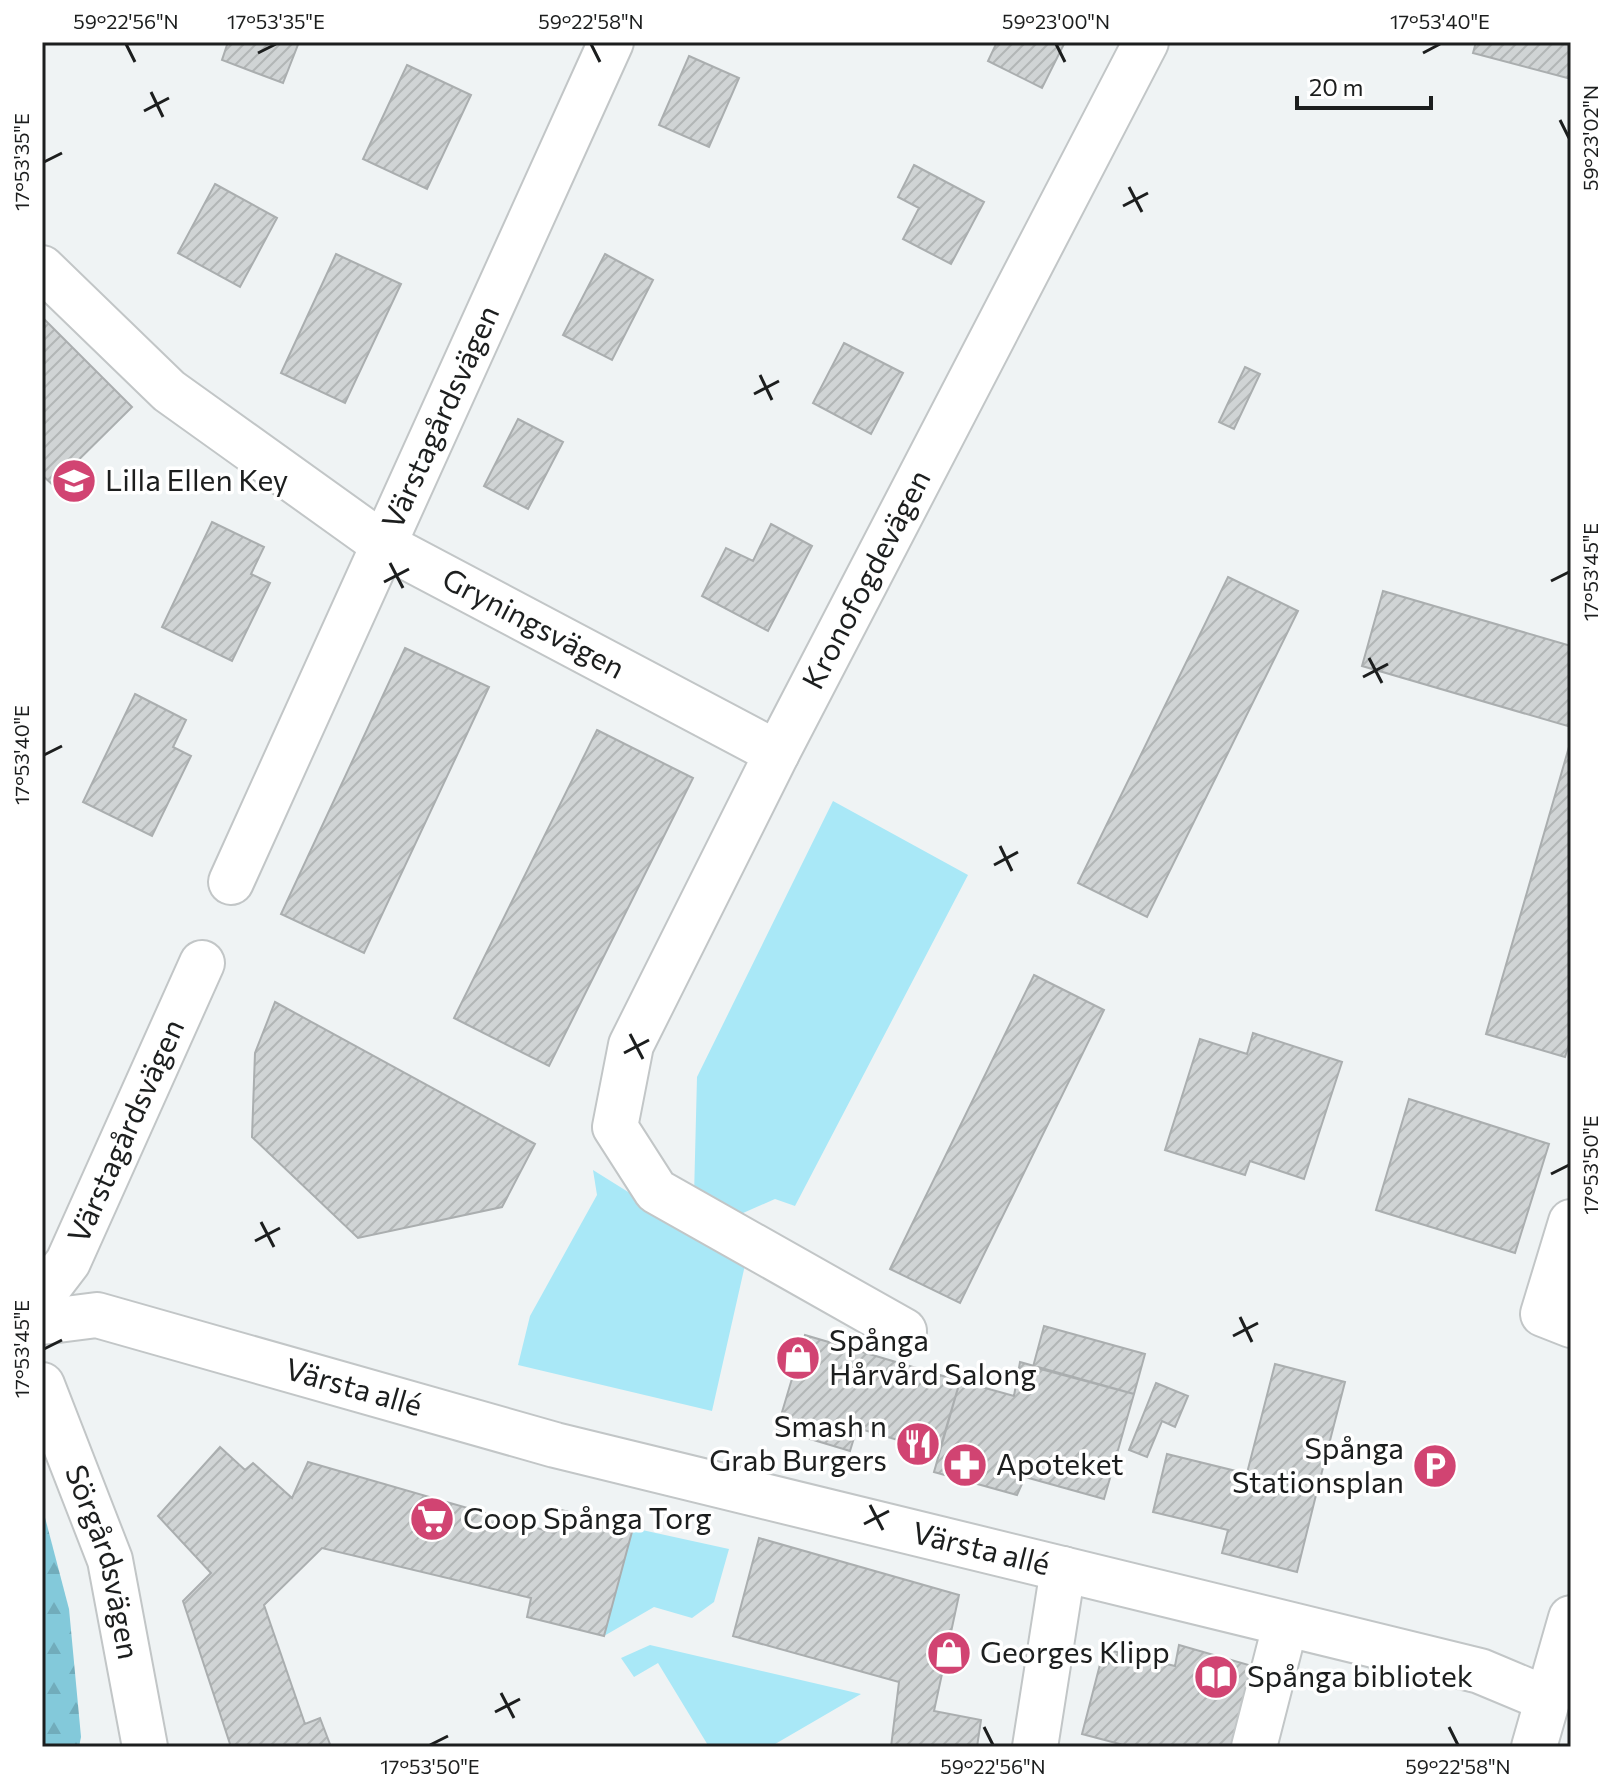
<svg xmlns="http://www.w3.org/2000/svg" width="1613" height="1789" font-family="Commissioner,sans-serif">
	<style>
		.grass { fill: #a9e8f7 }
		.forest { fill: url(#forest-firs) }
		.building { fill: url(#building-hatch); stroke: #aaaeaf; stroke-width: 2 }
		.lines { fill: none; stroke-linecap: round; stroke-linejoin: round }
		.street-casing { stroke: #c2c6c7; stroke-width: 48 }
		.secondary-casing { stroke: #c2c6c7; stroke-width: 48 }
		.street { stroke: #fff; stroke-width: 44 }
		.secondary { stroke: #fff; stroke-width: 44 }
		.ticks { fill: none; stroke: #1c1e1e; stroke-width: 3 }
		.labels { text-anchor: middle; stroke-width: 7; stroke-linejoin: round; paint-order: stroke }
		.street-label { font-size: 30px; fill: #1c1e1e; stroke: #fff }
		.poi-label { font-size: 30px; fill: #1c1e1e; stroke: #fff; text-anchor: start }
		.neatline { fill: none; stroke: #1c1e1e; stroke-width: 3 }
		.ticks-label { font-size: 20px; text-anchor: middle; fill: #1c1e1e }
	</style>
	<defs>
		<pattern id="forest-firs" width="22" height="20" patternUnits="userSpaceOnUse" patternTransform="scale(2)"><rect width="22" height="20" fill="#83c9da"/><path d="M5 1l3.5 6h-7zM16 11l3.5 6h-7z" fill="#71acbb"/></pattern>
		<pattern id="building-hatch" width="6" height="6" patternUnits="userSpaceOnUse" patternTransform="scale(2)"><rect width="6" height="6" fill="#d0d4d5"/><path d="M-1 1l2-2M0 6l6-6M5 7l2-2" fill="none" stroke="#b2b6b6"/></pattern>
	</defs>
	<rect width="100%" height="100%" fill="#eff3f4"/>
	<path class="grass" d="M 833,801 L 968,875 L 795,1206 L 775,1199 L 734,1217 L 694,1196 L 697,1077 Z
		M 593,1170 L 745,1265 L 712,1411 L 518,1365 L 530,1316 L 597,1195 Z
		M 633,1528 L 729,1549 L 714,1602 L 692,1618 L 654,1607 L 604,1636 Z
		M 650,1645 L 861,1694 L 770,1747 L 709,1747 L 658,1663 L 634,1677 L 621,1658 Z"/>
	<path class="forest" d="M 42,1506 L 69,1609 L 81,1737 L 79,1747 L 42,1747 Z"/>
	<path class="building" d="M 228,42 L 299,42 L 283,83 L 222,60 Z
		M 997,42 L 1065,42 L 1042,88 L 988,61 Z
		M 1476,42 L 1571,42 L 1571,79 L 1473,53 Z
		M 689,56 L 739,78 L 709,147 L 659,125 Z
		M 407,65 L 471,95 L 427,189 L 363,159 Z
		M 914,165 L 984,202 L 951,264 L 903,239 L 919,208 L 898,197 Z
		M 215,184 L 277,218 L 240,287 L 178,253 Z
		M 336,254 L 401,284 L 345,403 L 281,373 Z
		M 605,254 L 653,280 L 612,360 L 563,335 Z
		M 42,317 L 132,407 L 53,485 L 42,475 Z
		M 844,343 L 903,373 L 871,434 L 813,403 Z
		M 1245,367 L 1260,374 L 1234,429 L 1219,422 Z
		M 518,419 L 563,442 L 528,509 L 484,486 Z
		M 212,522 L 264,547 L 251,574 L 270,583 L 232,661 L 162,627 Z
		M 771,524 L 812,546 L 768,631 L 702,596 L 726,548 L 753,561 Z
		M 1228,577 L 1298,611 L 1147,917 L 1078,883 Z
		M 1383,591 L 1571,646 L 1571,727 L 1362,666 Z
		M 405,648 L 489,687 L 364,953 L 281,914 Z
		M 135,694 L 186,720 L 173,747 L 191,756 L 152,836 L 83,802 Z
		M 597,730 L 693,778 L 549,1066 L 454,1018 Z
		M 1571,740 L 1571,1038 L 1565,1057 L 1486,1034 Z
		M 1034,975 L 1104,1010 L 960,1303 L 890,1269 Z
		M 275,1002 L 535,1144 L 502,1207 L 358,1238 L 252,1137 L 255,1053 Z
		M 1253,1033 L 1342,1062 L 1304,1179 L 1250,1161 L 1245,1175 L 1165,1150 L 1200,1039 L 1247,1054 Z
		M 1409,1099 L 1549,1144 L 1515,1253 L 1376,1210 Z
		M 1044,1326 L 1145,1354 L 1134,1394 L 1033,1367 Z
		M 805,1335 L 960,1381 L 939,1452 L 857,1428 L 850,1451 L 777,1429 Z
		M 1020,1362 L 1134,1394 L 1104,1499 L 1025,1477 L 1017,1495 L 934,1472 L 960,1381 L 1014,1396 Z
		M 1275,1364 L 1345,1382 L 1317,1491 L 1247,1473 Z
		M 1156,1383 L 1188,1396 L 1175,1427 L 1162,1421 L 1147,1457 L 1129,1450 Z
		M 220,1447 L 245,1470 L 253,1463 L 292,1498 L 308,1462 L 554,1533 L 557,1509 L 633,1528 L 604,1636 L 527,1617 L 531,1598 L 322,1548 L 264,1605 L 305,1724 L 320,1718 L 331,1747 L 231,1747 L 183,1601 L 211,1573 L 158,1516 Z
		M 1167,1454 L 1317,1491 L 1297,1572 L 1222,1553 L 1228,1530 L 1153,1512 Z
		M 759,1538 L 959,1595 L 934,1711 L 981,1720 L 977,1747 L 891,1747 L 899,1682 L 733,1636 Z
		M 1179,1645 L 1273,1672 L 1250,1747 L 1131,1747 L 1082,1734 L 1104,1649 L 1175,1666 Z"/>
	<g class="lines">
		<g class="street-casing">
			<g id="street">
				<path id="s1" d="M 42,268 L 169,391 L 384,545 L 777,753"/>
				<path id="s2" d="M 231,882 L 611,42"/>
				<path d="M 1571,1222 L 1543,1314 L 1571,1325"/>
				<path id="s3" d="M 42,1296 L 68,1262 L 202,963"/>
				<path id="s4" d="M 42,1322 L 97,1315 L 555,1445 L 1480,1671 L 1547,1699"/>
				<path id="s5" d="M 904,1331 L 656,1191 L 615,1127 L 631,1045 L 777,753 L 1146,42"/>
				<path d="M 1035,1747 L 1063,1569"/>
				<path d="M 1254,1747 L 1285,1626"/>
			</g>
		</g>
		<g class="secondary-casing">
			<g id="secondary">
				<path id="s6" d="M 42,1385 L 110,1560 L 145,1747"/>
				<path d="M 1534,1747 L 1571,1618"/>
			</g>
		</g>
		<use href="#street" class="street"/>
		<use href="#secondary" class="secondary"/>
	</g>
	<path class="ticks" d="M 126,44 L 135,62M 591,44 L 600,62M 1056,44 L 1065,62M 258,53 L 276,44M 1423,53 L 1440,44M 151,92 L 163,117M 144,111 L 169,98M 1560,120 L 1569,138M 44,162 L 62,153M 1129,187 L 1142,212M 1123,206 L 1148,193M 760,375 L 772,400M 754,394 L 779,381M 390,563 L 403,588M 1551,581 L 1569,572M 384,582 L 409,569M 1369,658 L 1382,683M 1363,677 L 1388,664M 44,755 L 62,746M 1000,846 L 1012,871M 994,865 L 1018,852M 630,1034 L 643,1059M 624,1053 L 649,1040M 1551,1174 L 1569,1165M 261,1222 L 274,1247M 255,1241 L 280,1228M 1240,1317 L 1252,1342M 1233,1336 L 1258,1323M 44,1349 L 62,1340M 870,1505 L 883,1530M 864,1524 L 889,1511M 501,1693 L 514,1718M 495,1712 L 520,1699M 984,1727 L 993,1745M 1449,1727 L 1458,1745M 430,1745 L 448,1736"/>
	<defs>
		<g id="school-disc" transform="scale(2.3)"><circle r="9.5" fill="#d14472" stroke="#fff"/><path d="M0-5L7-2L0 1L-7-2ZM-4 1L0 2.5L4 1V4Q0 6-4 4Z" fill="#fff"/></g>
		<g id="shop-disc" transform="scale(2.3)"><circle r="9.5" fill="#d14472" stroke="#fff"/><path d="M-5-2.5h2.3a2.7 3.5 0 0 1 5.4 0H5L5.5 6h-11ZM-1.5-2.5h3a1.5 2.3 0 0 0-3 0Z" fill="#fff"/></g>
		<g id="restaurant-disc" transform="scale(2.3)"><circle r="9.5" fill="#d14472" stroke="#fff"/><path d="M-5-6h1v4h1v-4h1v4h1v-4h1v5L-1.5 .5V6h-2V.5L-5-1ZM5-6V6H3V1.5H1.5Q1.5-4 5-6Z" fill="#fff"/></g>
		<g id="pharmacy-disc" transform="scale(2.3)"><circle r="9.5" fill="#d14472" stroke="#fff"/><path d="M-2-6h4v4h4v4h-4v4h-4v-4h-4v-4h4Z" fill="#fff"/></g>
		<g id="parking-disc" transform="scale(2.3)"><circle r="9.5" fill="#d14472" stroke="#fff"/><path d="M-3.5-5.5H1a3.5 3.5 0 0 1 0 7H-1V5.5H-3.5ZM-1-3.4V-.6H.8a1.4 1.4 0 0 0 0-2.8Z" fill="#fff"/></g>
		<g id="supermarket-disc" transform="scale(2.3)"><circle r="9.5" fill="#d14472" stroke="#fff"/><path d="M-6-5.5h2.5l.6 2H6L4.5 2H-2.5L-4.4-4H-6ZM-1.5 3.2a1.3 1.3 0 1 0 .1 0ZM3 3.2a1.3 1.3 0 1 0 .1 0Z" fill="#fff"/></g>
		<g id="library-disc" transform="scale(2.3)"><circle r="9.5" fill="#d14472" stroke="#fff"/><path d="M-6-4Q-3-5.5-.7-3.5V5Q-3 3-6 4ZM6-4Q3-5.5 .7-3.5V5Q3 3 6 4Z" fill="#fff"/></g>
	</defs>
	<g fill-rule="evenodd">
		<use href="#school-disc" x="74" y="481"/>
		<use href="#shop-disc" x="798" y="1358"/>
		<use href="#restaurant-disc" x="918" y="1444"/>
		<use href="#pharmacy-disc" x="965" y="1465"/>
		<use href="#parking-disc" x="1435" y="1466"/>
		<use href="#supermarket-disc" x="432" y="1519"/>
		<use href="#shop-disc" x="949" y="1653"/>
		<use href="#library-disc" x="1216" y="1677"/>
	</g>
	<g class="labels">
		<g class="street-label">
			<text dy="10" stroke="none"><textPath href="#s2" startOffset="510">Värstagårdsvägen</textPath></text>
			<text dy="10" stroke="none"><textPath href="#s5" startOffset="966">Kronofogdevägen</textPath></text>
			<text dy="10" stroke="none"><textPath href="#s1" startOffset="610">Gryningsvägen</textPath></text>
			<text dy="10" stroke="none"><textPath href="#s3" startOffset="186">Värstagårdsvägen</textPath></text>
			<text dy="10" stroke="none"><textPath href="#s4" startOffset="322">Värsta allé</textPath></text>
			<text dy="10" stroke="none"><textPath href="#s4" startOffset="970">Värsta allé</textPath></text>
			<text dy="10" stroke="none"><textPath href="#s6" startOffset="188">Sörgårdsvägen</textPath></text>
		</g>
		<g class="poi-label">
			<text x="105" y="491">Lilla Ellen Key</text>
			<text x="829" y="1351">Spånga<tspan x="829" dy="34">Hårvård Salong</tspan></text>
			<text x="887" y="1437" text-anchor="end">Smash n<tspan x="887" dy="34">Grab Burgers</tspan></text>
			<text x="1404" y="1459" text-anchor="end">Spånga<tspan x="1404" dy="34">Stationsplan</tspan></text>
			<text x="996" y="1475">Apoteket</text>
			<text x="463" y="1529">Coop Spånga Torg</text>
			<text x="980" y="1663">Georges Klipp</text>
			<text x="1247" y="1687">Spånga bibliotek</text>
		</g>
	</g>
	<rect width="1613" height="1789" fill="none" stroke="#ffffff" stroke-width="88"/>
	<path d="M1297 96v12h134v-12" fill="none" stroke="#1c1e1e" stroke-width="4"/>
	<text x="1309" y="96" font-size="24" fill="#1c1e1e" stroke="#ffffff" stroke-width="6" paint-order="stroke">20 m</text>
	<rect x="44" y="44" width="1525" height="1701" class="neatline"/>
	<g class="ticks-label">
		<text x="126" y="29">59°22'56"N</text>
		<text x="276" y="29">17°53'35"E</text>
		<text x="591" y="29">59°22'58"N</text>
		<text x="1056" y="29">59°23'00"N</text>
		<text x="1440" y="29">17°53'40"E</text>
		<text transform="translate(1591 138) rotate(-90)" y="7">59°23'02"N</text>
		<text transform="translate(22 162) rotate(-90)" y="7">17°53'35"E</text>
		<text transform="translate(1591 572) rotate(-90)" y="7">17°53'45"E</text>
		<text transform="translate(22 755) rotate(-90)" y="7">17°53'40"E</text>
		<text transform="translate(1591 1165) rotate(-90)" y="7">17°53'50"E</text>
		<text transform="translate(22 1349) rotate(-90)" y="7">17°53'45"E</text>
		<text x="430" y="1774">17°53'50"E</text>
		<text x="993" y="1774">59°22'56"N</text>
		<text x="1458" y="1774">59°22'58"N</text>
	</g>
</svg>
